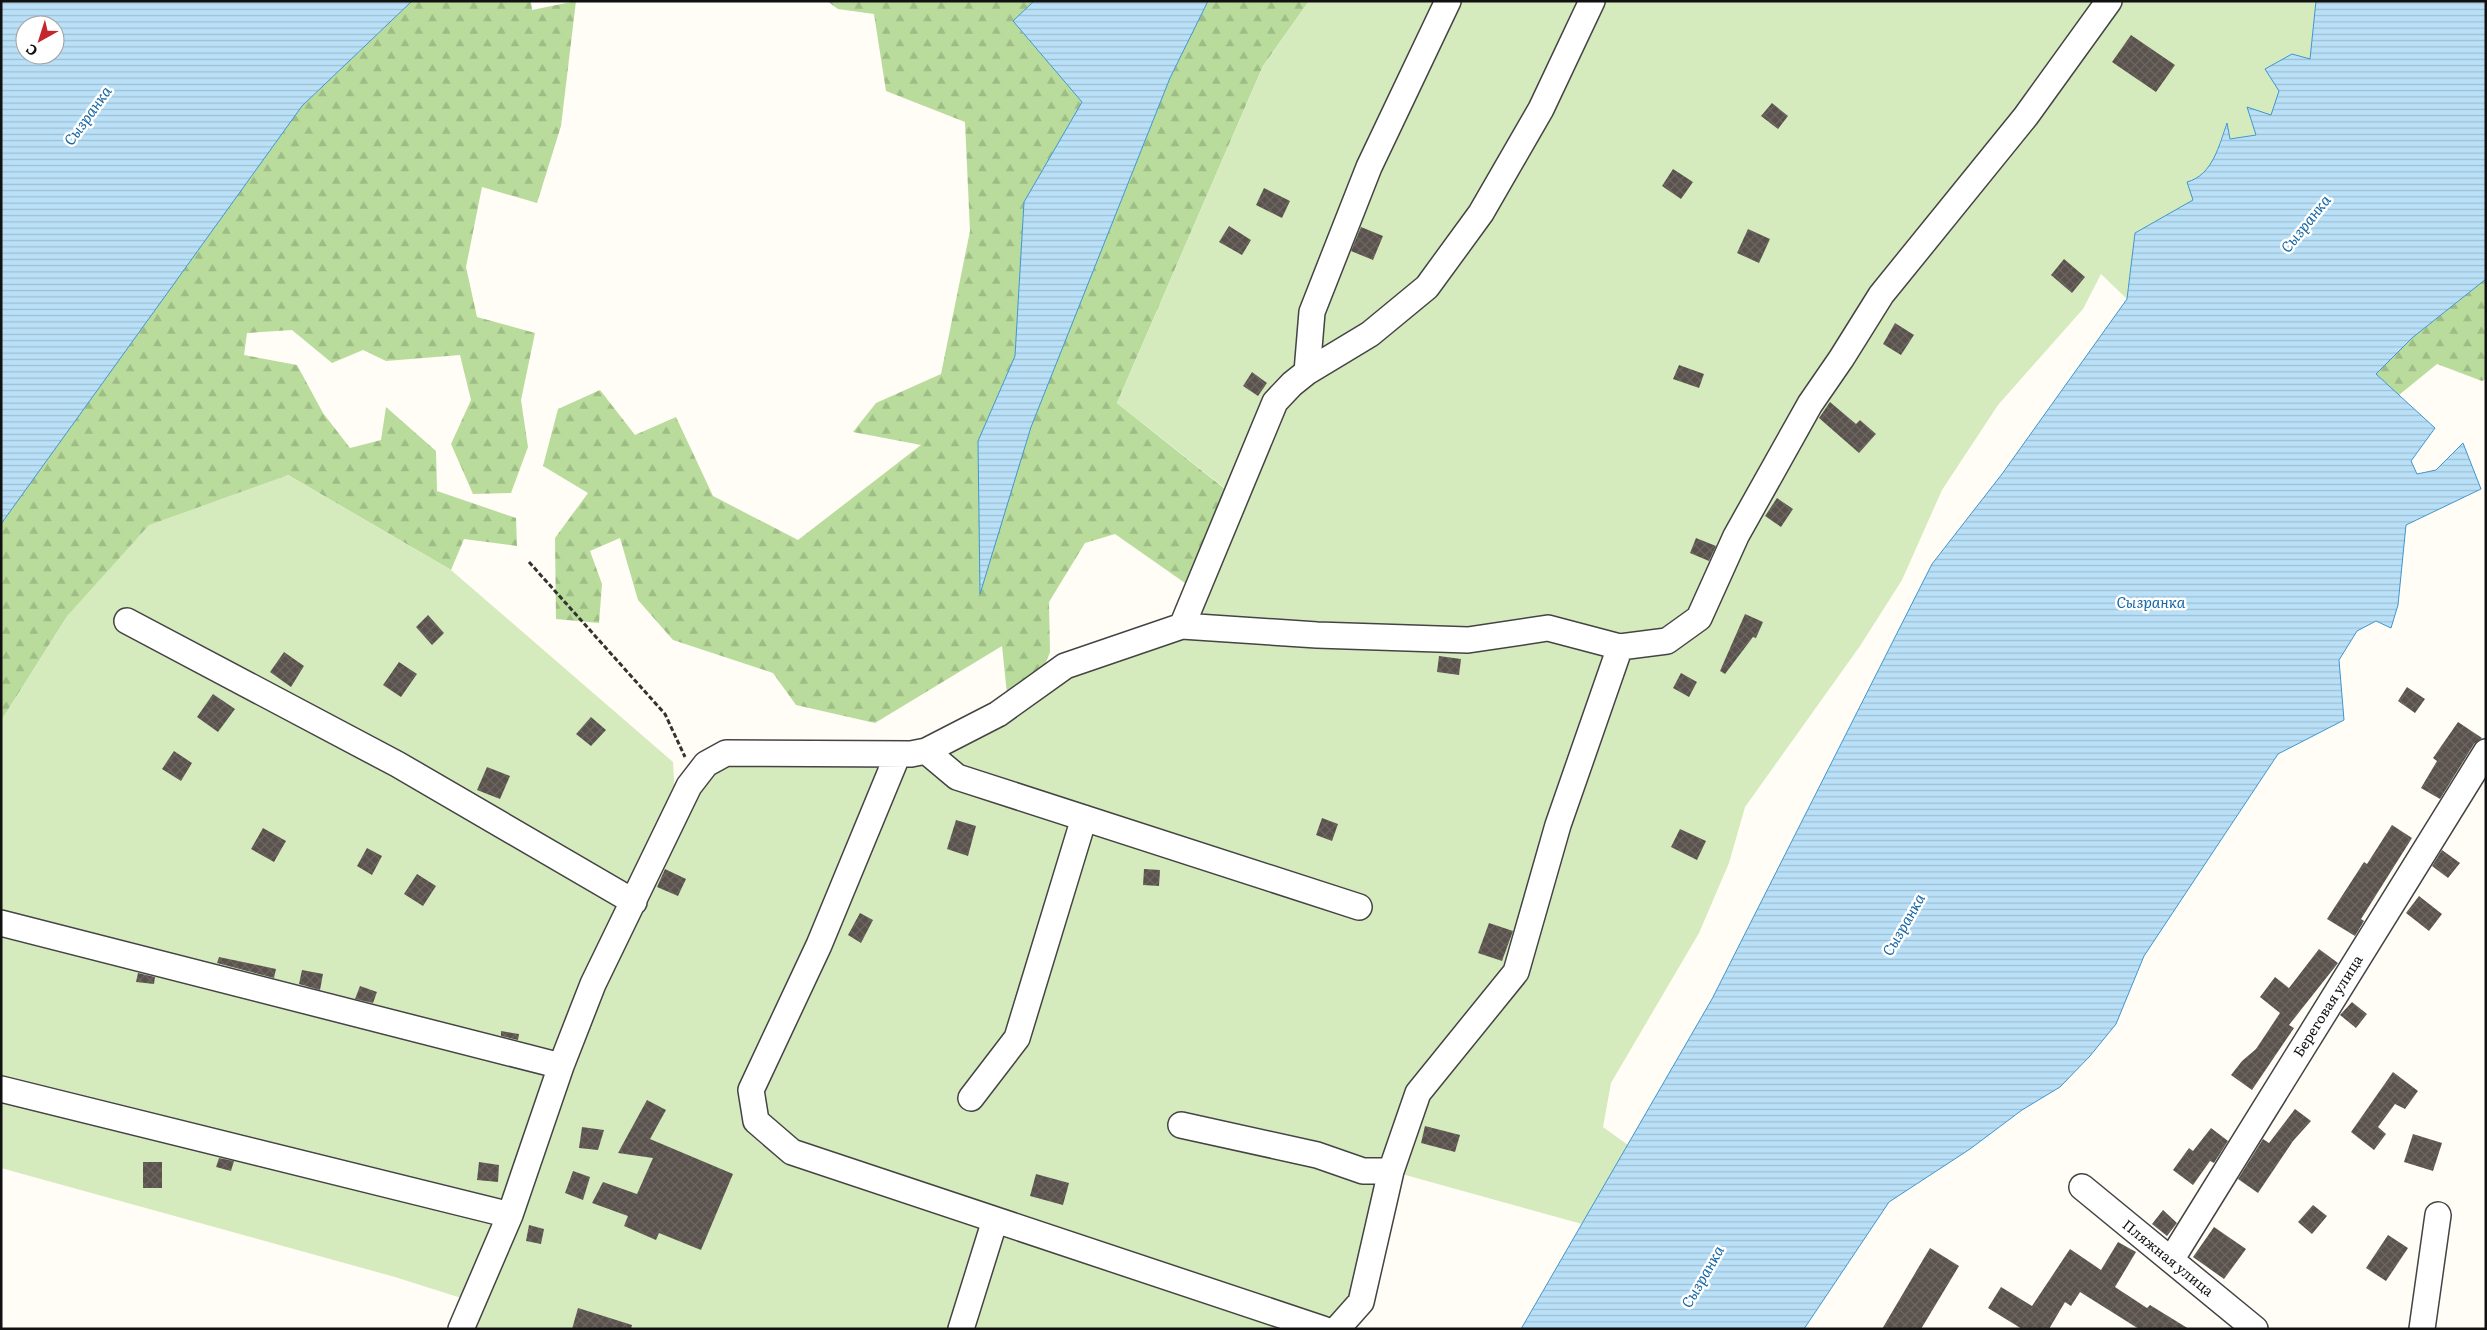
<svg xmlns="http://www.w3.org/2000/svg" width="2487" height="1330" font-family="Literata,serif">
	<style>
		.forest { fill: url(#forest-firs) }
		.garden { fill: #d5ebbd }
		.water { fill: url(#water-rules); stroke: #3f96cf; fill-rule: evenodd }
		.building { fill: url(#building-cross-hatch) }
		.lines { fill: none; stroke-linecap: round; stroke-linejoin: round }
		.minor-casing { stroke: #444; stroke-width: 28 }
		.path { stroke: #333; stroke-width: 3; stroke-dasharray: 5 2.5; stroke-linecap: butt }
		.minor { stroke: #fff; stroke-width: 25 }
		.labels { text-anchor: middle; stroke-width: 5; stroke-linejoin: round; paint-order: stroke }
		.street-label { font-size: 14px; fill: #111; stroke: #fff }
		.water-label { font-size: 15px; font-style: italic; fill: #1768a6; stroke: #fff }
	</style>
	<defs>
		<pattern id="forest-firs" width="22" height="20" patternUnits="userSpaceOnUse" patternTransform="scale(1.25)"><rect width="22" height="20" fill="#b9dc9c"/><path d="M5 1l3.5 6h-7zM16 11l3.5 6h-7z" fill="#9ebc85"/></pattern>
		<pattern id="water-rules" width="6" height="5" patternUnits="userSpaceOnUse" patternTransform="scale(1.25)"><rect width="6" height="5" fill="#b9e0f7"/><path d="M0 2.5h6" fill="none" stroke="#9ebfd3"/></pattern>
		<pattern id="building-cross-hatch" width="8" height="8" patternUnits="userSpaceOnUse" patternTransform="scale(1.25)"><rect width="8" height="8" fill="#5a524d"/><path d="M0 0l8 8M0 8l8-8" fill="none" stroke="#6d6662"/></pattern>
	</defs>
	<rect width="100%" height="100%" fill="#fffdf5"/>
	<path class="forest" d="M 412,1 L 531,1 L 532,10 L 576,1 L 561,126 L 537,203 L 482,187 L 466,267 L 477,317 L 535,333 L 521,400 L 528,447 L 511,493 L 473,494 L 451,444 L 471,400 L 460,355 L 386,361 L 363,350 L 332,363 L 292,330 L 247,333 L 244,355 L 297,365 L 323,413 L 350,448 L 381,440 L 386,407 L 436,451 L 437,491 L 516,518 L 517,546 L 464,539 L 451,570 L 288,475 L 68,615 L 1,721 L 1,524 L 302,106 Z
		M 827,1 L 1034,1 L 1013,21 L 1082,102 L 1024,202 L 1015,356 L 978,441 L 980,592 L 1031,427 L 1170,78 L 1208,1 L 1309,1 L 1263,66 L 1117,403 L 1225,489 L 1185,583 L 1115,534 L 1085,543 L 1049,602 L 1050,652 L 1037,685 L 1007,694 L 1002,646 L 875,723 L 796,705 L 773,673 L 673,640 L 638,600 L 620,538 L 590,551 L 602,584 L 599,623 L 556,619 L 555,538 L 588,493 L 543,466 L 558,409 L 600,390 L 635,435 L 676,417 L 713,496 L 798,540 L 921,445 L 853,432 L 876,403 L 941,374 L 970,231 L 965,122 L 886,91 L 874,14 L 838,9 Z
		M 2486,279 L 2486,379 L 2482,381 L 2437,364 L 2399,395 L 2376,374 L 2412,338 Z"/>
	<path class="garden" d="M 1309,1 L 2316,1 L 2310,59 L 2279,91 L 2271,116 L 2247,107 L 2256,135 L 2230,139 L 2226,124 L 2213,162 L 2197,180 L 2194,200 L 2135,233 L 2127,299 L 2101,274 L 2083,309 L 1998,405 L 1942,490 L 1902,580 L 1860,646 L 1745,807 L 1729,863 L 1699,933 L 1611,1083 L 1603,1127 L 1628,1145 L 1582,1224 L 1391,1171 L 1361,1302 L 1337,1329 L 467,1329 L 477,1303 L 395,1277 L 1,1168 L 1,721 L 68,615 L 149,525 L 288,475 L 451,570 L 673,762 L 676,812 L 706,764 L 911,754 L 1065,666 L 1182,626 L 1236,497 L 1117,403 L 1263,66 Z"/>
	<path class="water" d="M 1,1 L 412,1 L 302,106 L 1,524 ZM 25,25 L 55,25 L 55,55 L 25,55 Z
		M 1034,1 L 1208,1 L 1170,78 L 1031,427 L 980,594 L 978,441 L 1015,356 L 1024,202 L 1082,102 L 1013,21 Z
		M 2316,1 L 2486,1 L 2486,279 L 2412,338 L 2376,374 L 2435,428 L 2411,461 L 2417,474 L 2436,470 L 2463,443 L 2481,489 L 2406,525 L 2398,605 L 2391,628 L 2376,621 L 2357,631 L 2339,660 L 2344,720 L 2278,754 L 2144,956 L 2116,1024 L 2090,1056 L 2060,1087 L 2022,1110 L 1970,1149 L 1889,1202 L 1804,1329 L 1521,1329 L 1712,999 L 1932,564 L 2002,474 L 2127,299 L 2135,233 L 2193,200 L 2187,182 C 2213,175 2219,145 2227,123 L 2230,139 L 2256,135 L 2247,107 L 2271,115 L 2279,91 L 2265,69 L 2292,54 L 2310,59 Z"/>
	<path class="building" d="M 2131,35 L 2175,65 L 2156,92 L 2112,62 Z
		M 1772,103 L 1788,116 L 1778,129 L 1761,116 Z
		M 1673,169 L 1693,182 L 1681,199 L 1662,186 Z
		M 1264,188 L 1290,201 L 1282,218 L 1256,205 Z
		M 1229,226 L 1251,240 L 1242,255 L 1219,242 Z
		M 1361,227 L 1383,236 L 1373,260 L 1351,251 Z
		M 1748,229 L 1770,239 L 1759,263 L 1737,253 Z
		M 2064,259 L 2085,277 L 2072,293 L 2051,275 Z
		M 1895,323 L 1914,335 L 1901,355 L 1883,344 Z
		M 1679,365 L 1704,374 L 1699,388 L 1673,379 Z
		M 1252,372 L 1267,383 L 1258,396 L 1243,386 Z
		M 1830,402 L 1856,424 L 1860,420 L 1876,434 L 1859,453 L 1819,418 Z
		M 1777,498 L 1793,509 L 1781,527 L 1765,516 Z
		M 1696,538 L 1716,546 L 1709,561 L 1690,553 Z
		M 1745,614 L 1763,622 L 1756,638 L 1753,637 L 1725,674 L 1720,671 Z
		M 428,615 L 444,633 L 432,645 L 416,627 Z
		M 284,652 L 304,666 L 291,687 L 270,672 Z
		M 1439,656 L 1461,659 L 1459,675 L 1437,672 Z
		M 399,662 L 417,674 L 401,697 L 383,685 Z
		M 1681,673 L 1697,682 L 1689,697 L 1673,688 Z
		M 2407,687 L 2425,699 L 2415,713 L 2398,701 Z
		M 213,694 L 235,709 L 218,732 L 197,717 Z
		M 591,717 L 606,730 L 591,746 L 576,734 Z
		M 2458,722 L 2482,738 L 2474,744 L 2440,799 L 2421,788 L 2437,761 L 2433,758 Z
		M 174,751 L 192,763 L 181,781 L 162,769 Z
		M 487,767 L 510,776 L 500,799 L 477,790 Z
		M 1322,818 L 1338,824 L 1332,841 L 1316,835 Z
		M 956,820 L 976,826 L 968,856 L 947,849 Z
		M 2392,825 L 2412,838 L 2361,919 L 2364,921 L 2355,936 L 2327,919 L 2364,862 L 2367,864 Z
		M 263,828 L 286,841 L 274,862 L 251,849 Z
		M 1680,829 L 1706,841 L 1697,860 L 1671,847 Z
		M 367,848 L 382,856 L 372,875 L 357,866 Z
		M 2442,850 L 2460,863 L 2448,878 L 2432,866 Z
		M 665,869 L 686,879 L 678,896 L 657,887 Z
		M 1144,869 L 1160,870 L 1159,886 L 1143,885 Z
		M 417,874 L 436,886 L 423,906 L 404,894 Z
		M 2419,896 L 2442,914 L 2429,931 L 2406,913 Z
		M 860,913 L 873,920 L 861,943 L 848,935 Z
		M 1489,923 L 1513,931 L 1502,961 L 1478,953 Z
		M 2319,949 L 2338,963 L 2289,1025 L 2294,1028 L 2252,1090 L 2231,1075 L 2242,1061 L 2256,1049 L 2280,1013 L 2260,997 L 2275,977 L 2289,988 Z
		M 219,957 L 276,969 L 274,978 L 217,963 Z
		M 302,970 L 323,974 L 320,990 L 299,984 Z
		M 138,973 L 155,977 L 154,984 L 136,982 Z
		M 360,986 L 377,992 L 373,1003 L 355,999 Z
		M 2352,1002 L 2367,1014 L 2356,1028 L 2340,1015 Z
		M 501,1031 L 519,1034 L 518,1040 L 501,1036 Z
		M 2393,1072 L 2418,1091 L 2405,1109 L 2395,1104 L 2378,1127 L 2386,1134 L 2374,1150 L 2351,1132 Z
		M 647,1100 L 666,1110 L 650,1139 L 733,1174 L 701,1250 L 659,1233 L 656,1240 L 624,1226 L 628,1216 L 592,1203 L 603,1182 L 637,1194 L 653,1158 L 618,1153 Z
		M 2295,1109 L 2311,1121 L 2293,1141 L 2258,1193 L 2238,1179 L 2263,1139 L 2269,1143 Z
		M 1425,1126 L 1460,1135 L 1455,1152 L 1421,1143 Z
		M 582,1127 L 604,1130 L 598,1150 L 579,1148 Z
		M 2211,1128 L 2228,1141 L 2214,1163 L 2210,1161 L 2193,1185 L 2173,1170 L 2189,1148 L 2193,1151 Z
		M 2413,1134 L 2442,1143 L 2433,1171 L 2404,1162 Z
		M 219,1158 L 234,1161 L 231,1171 L 216,1167 Z
		M 143,1162 L 162,1162 L 162,1188 L 143,1188 Z
		M 479,1162 L 499,1165 L 498,1182 L 477,1180 Z
		M 573,1171 L 590,1177 L 583,1200 L 565,1193 Z
		M 1036,1174 L 1069,1183 L 1063,1205 L 1030,1196 Z
		M 2313,1205 L 2327,1216 L 2312,1234 L 2298,1222 Z
		M 2163,1210 L 2177,1223 L 2167,1236 L 2152,1224 Z
		M 529,1225 L 544,1229 L 541,1244 L 526,1241 Z
		M 2214,1227 L 2246,1249 L 2224,1279 L 2193,1257 Z
		M 2388,1235 L 2408,1248 L 2386,1281 L 2366,1268 Z
		M 2118,1242 L 2136,1252 L 2115,1287 L 2147,1308 L 2150,1305 L 2189,1329 L 2139,1329 L 2080,1292 L 2071,1306 L 2065,1302 L 2049,1329 L 2022,1329 L 1988,1308 L 2001,1287 L 2032,1306 L 2070,1249 L 2101,1270 Z
		M 1930,1248 L 1959,1266 L 1921,1329 L 1882,1329 Z
		M 578,1308 L 632,1325 L 631,1329 L 572,1329 Z"/>
	<g class="lines">
		<g class="minor-casing">
			<path id="minor" d="M 1307,372 L 1312,312 L 1369,167 L 1448,1
				M 127,621 L 397,764 L 634,902
				M 1182,626 L 1317,635 L 1468,640 L 1548,628 L 1620,647 L 1667,641 L 1699,618 L 1736,536 L 1810,404 L 1841,359 L 1881,295 L 2026,116 L 2109,1
				M 926,751 L 957,777 L 1359,907
				M 898,754 L 819,945 L 751,1090 L 756,1121 L 792,1152 L 1323,1329
				M 1,923 L 561,1066
				M 1,1089 L 510,1215
				M 971,1098 L 1017,1038 L 1084,818
				M 1181,1125 L 1317,1155 L 1363,1171 L 1391,1171
				M 2082,1187 L 2255,1329
				M 2171,1260 L 2486,752
				M 461,1329 L 510,1215 L 561,1066 L 593,984 L 689,786 L 706,764 L 726,753 L 911,754 L 926,751 L 998,714 L 1065,666 L 1182,626 L 1275,402 L 1292,384 L 1307,372 L 1370,334 L 1427,287 L 1481,213 L 1541,109 L 1592,1
				M 961,1329 L 995,1220
				M 1337,1329 L 1361,1302 L 1391,1171 L 1418,1093 L 1516,972 L 1558,825 L 1620,647
				M 2422,1329 L 2438,1215"/>
		</g>
		<path class="path" d="M 529,562 L 665,714 L 685,757"/>
		<use href="#minor" class="minor"/>
	</g>
	<g class="labels">
		<g class="street-label">
			<text transform="translate(2328 1006) rotate(-58)" y="5">Береговая улица</text>
			<text transform="translate(2168 1258) rotate(39)" y="5">Пляжная улица</text>
		</g>
		<g class="water-label">
			<text transform="translate(88 116) rotate(-54)" y="5">Сызранка</text>
			<text transform="translate(2306 224) rotate(-51)" y="5">Сызранка</text>
			<text x="2151" y="608">Сызранка</text>
			<text transform="translate(1904 925) rotate(-60)" y="5">Сызранка</text>
			<text transform="translate(1703 1277) rotate(-60)" y="5">Сызранка</text>
		</g>
	</g>
	<rect width="2487" height="1330" fill="none" stroke="#111111" stroke-width="5"/>
	<g transform="translate(40 40) rotate(219)"><circle r="24" fill="#ffffff" stroke="#a0a0a0"/>
	<path d="M0-4L9 19L0 12L-9 19Z" fill="#c4262e"/>
	<text y="-8" font-size="14" font-weight="bold" text-anchor="middle" fill="#111111">С</text>
	</g>
</svg>
